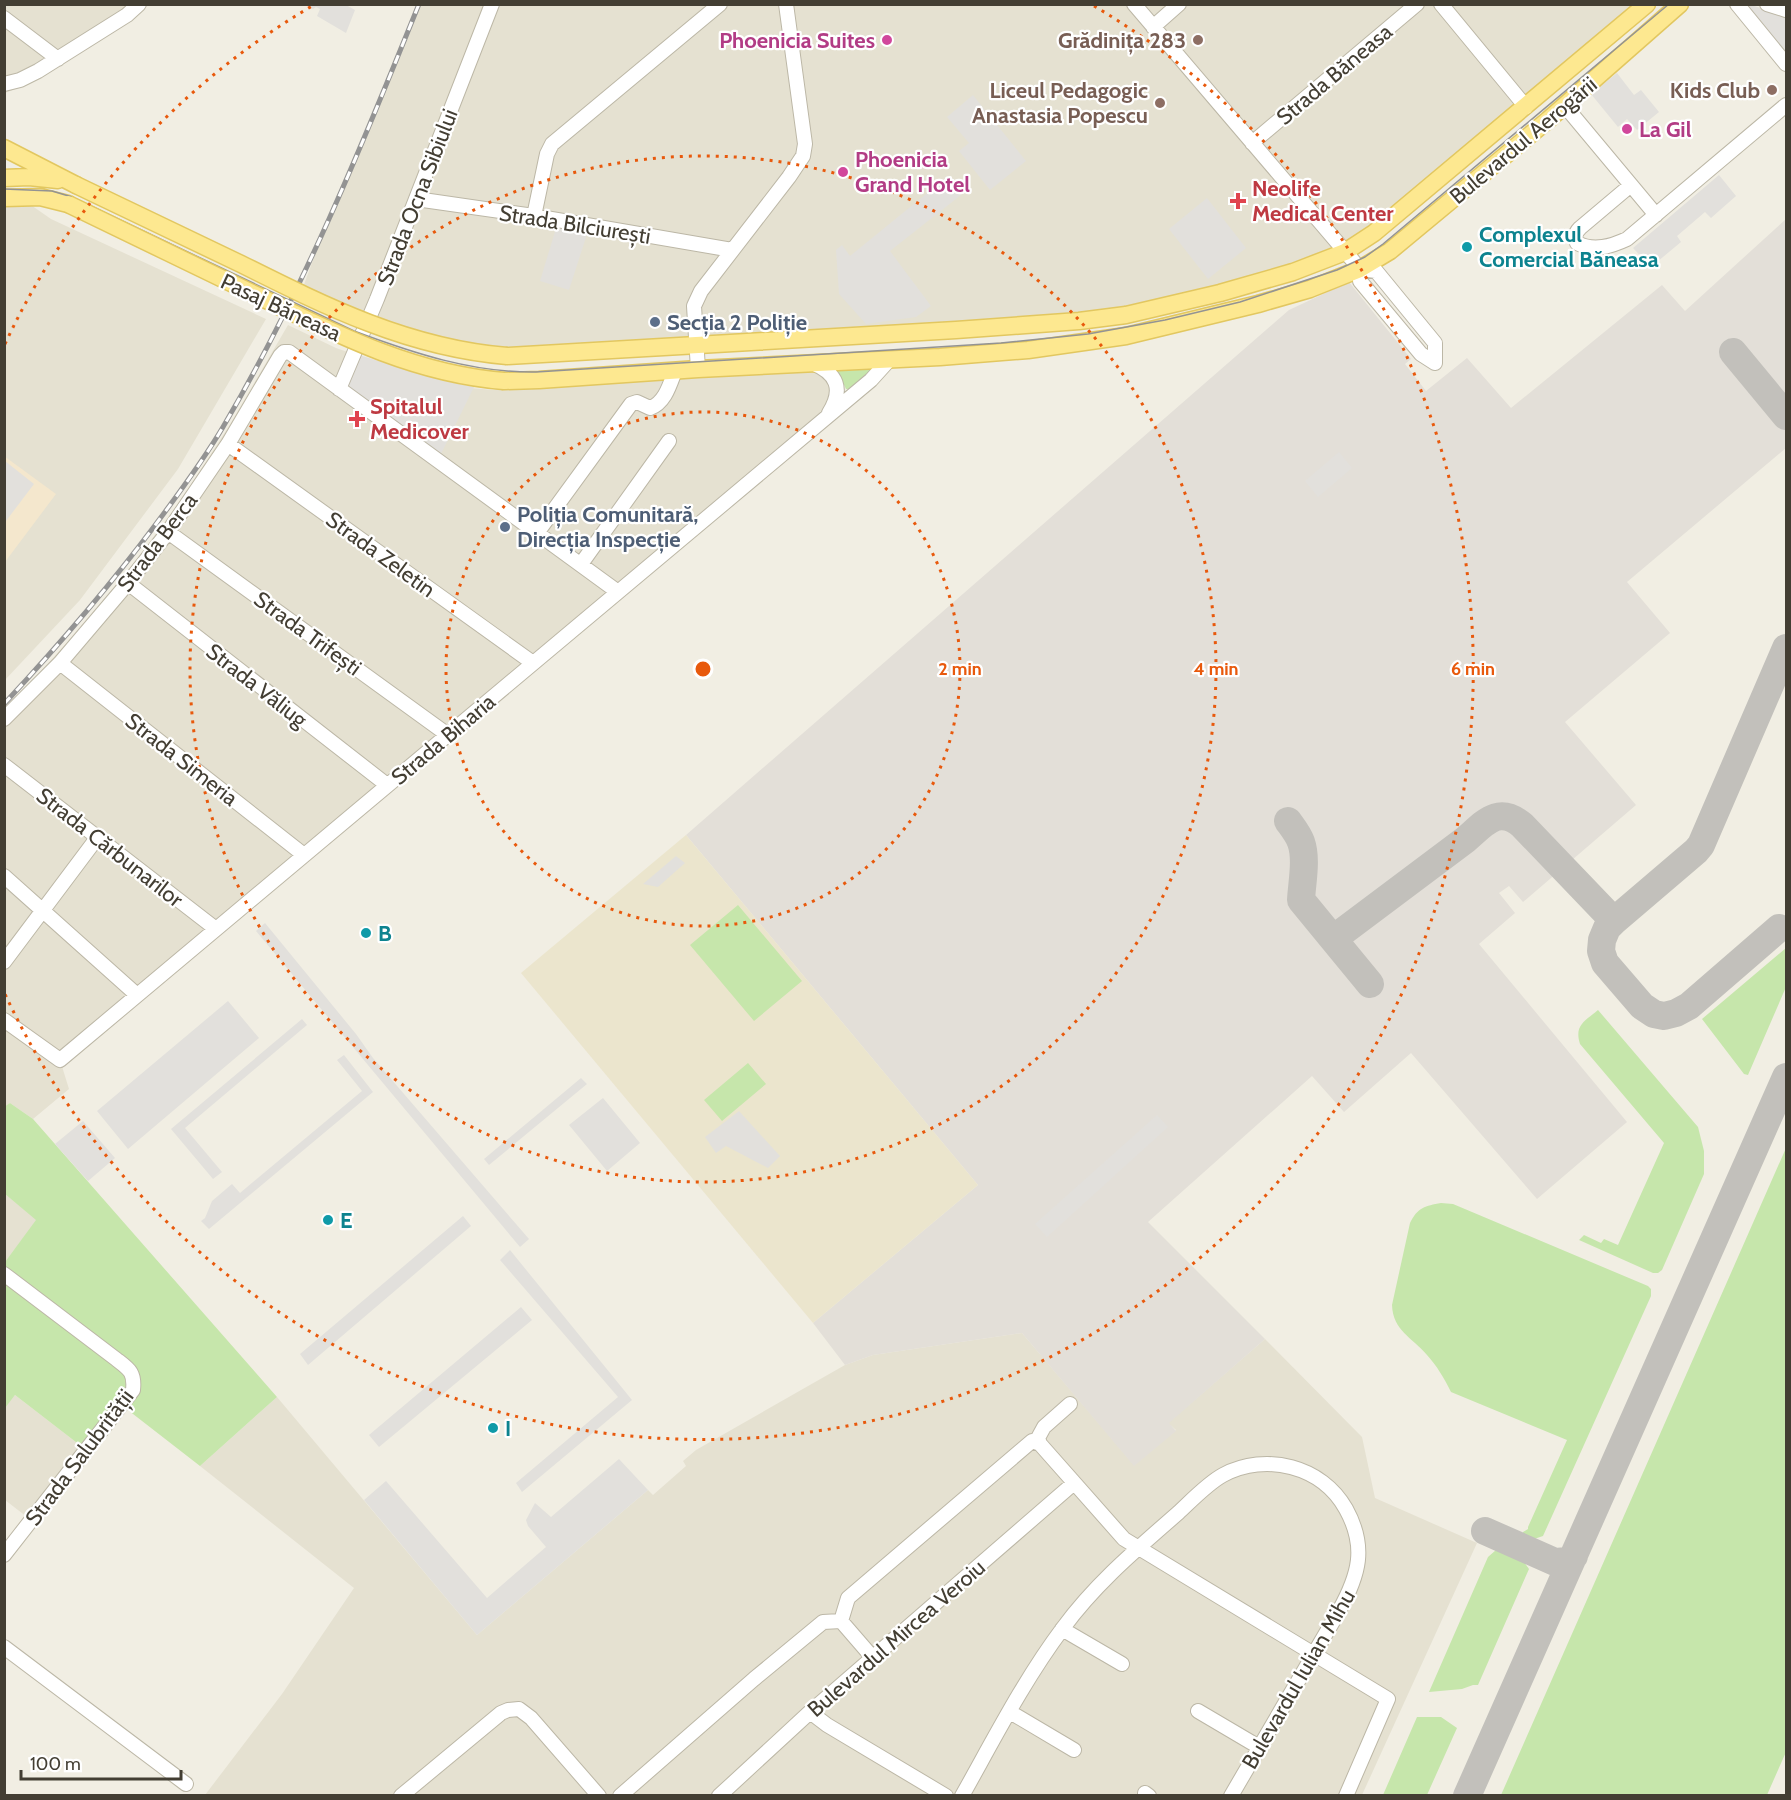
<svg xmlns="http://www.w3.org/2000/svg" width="1791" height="1800" font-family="Cabin,sans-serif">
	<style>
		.residential { fill: #e5e1d1 }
		.commercial { fill: #f4e7cd }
		.industrial { fill: #e3dfd8 }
		.education { fill: #ebe5cd }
		.green { fill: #c6e6ab }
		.parking { fill: #e2e0dc }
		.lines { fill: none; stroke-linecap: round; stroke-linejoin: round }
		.taxiway { stroke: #c2c0bb; stroke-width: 28 }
		.minor-casing { stroke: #bcb7a6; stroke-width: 16 }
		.major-casing { stroke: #e2c760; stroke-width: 19 }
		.minor { stroke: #fff; stroke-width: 14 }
		.major { stroke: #fde890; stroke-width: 16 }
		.tram { stroke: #939393; stroke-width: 1.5 }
		.rail-casing { stroke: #939393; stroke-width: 5 }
		.rail { stroke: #fff; stroke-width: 3; stroke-dasharray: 9; stroke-linecap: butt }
		.major-bridge-casing { stroke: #e2c760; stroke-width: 19; stroke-linecap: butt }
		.major-bridge { stroke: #fde890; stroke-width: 16 }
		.ring { fill: none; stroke: #e8590c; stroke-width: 3; stroke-dasharray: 3 6 }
		.hotel-dot { fill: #d1479c; stroke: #fff; stroke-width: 2 }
		.education-dot { fill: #8d6e63; stroke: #fff; stroke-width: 2 }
		.health-dot { fill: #e0444e; stroke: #fff; stroke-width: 2 }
		.culture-dot { fill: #0f9aa8; stroke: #fff; stroke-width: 2 }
		.service-dot { fill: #5c6f8a; stroke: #fff; stroke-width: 2 }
		.labels { text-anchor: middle; stroke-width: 4.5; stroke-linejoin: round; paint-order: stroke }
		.hotel-label { font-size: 22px; font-weight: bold; fill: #b23c85; stroke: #fff; text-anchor: start }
		.education-label { font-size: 22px; font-weight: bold; fill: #785e54; stroke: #fff; text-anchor: end }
		.street-label { font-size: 22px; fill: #433e33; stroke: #fff }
		.health-label { font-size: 22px; font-weight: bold; fill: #be3a42; stroke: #fff; text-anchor: start }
		.culture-label { font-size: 22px; font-weight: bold; fill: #0d838f; stroke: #fff; text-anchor: start }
		.service-label { font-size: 22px; font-weight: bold; fill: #4e5e75; stroke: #fff; text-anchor: start }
		.centre { fill: #e8590c; stroke: #fff; stroke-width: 3 }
		.ring-label { font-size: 18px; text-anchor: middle; font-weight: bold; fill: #e8590c; stroke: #fff; stroke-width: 4.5; stroke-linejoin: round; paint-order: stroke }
	</style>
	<rect width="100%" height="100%" fill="#f1eee3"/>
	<path class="residential" d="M 5,5 L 148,5 L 131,19 L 68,61 L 26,85 L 5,93 L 5,94 Z
		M 417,5 L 1642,5 L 1352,239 L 1324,253 L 1230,285 L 1094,314 L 523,352 L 436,339 L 302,290 L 326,225 Z
		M 5,187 L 51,219 L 266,319 L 178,469 L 80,600 L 5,680 Z
		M 288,325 L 336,348 L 371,360 L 459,387 L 493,390 L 556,379 L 823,369 L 836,400 L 60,1060 L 69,1089 L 33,1119 L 10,1103 L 5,1107 L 4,711 L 76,633 L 135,562 L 183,497 L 229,426 Z
		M 5,1194 L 37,1220 L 5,1262 Z
		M 1022,1333 L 1134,1465 L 1176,1430 L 1168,1423 L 1265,1339 L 1362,1437 L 1375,1498 L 1477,1543 L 1362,1795 L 205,1795 L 282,1694 L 354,1588 L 200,1466 L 277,1397 L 477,1635 L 648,1490 L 653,1495 L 686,1466 L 683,1461 L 696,1450 L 845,1365 L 873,1355 Z
		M 15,1395 L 81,1446 L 27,1517 L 5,1500 L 4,1408 Z"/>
	<path class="commercial" d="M 4,456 L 56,494 L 5,562 L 4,562 Z"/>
	<path class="industrial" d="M 1786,219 L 1786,448 L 1627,582 L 1670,633 L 1565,722 L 1636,805 L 1523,902 L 1509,886 L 1499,893 L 1515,913 L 1479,944 L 1627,1122 L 1537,1199 L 1411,1053 L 1344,1112 L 1312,1076 L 1148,1222 L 1265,1339 L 1169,1423 L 1176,1431 L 1134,1466 L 1022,1333 L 873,1355 L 845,1365 L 813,1323 L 978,1185 L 686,835 L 1289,310 L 1349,282 L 1411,359 L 1405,364 L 1426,391 L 1467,358 L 1511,408 L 1662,285 L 1685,311 Z"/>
	<path class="education" d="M 686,835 L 978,1185 L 813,1323 L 521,973 Z"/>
	<path class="green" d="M 836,368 L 872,368 L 873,372 L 851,389 L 846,389 Z
		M 738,905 L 802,981 L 754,1021 L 690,945 Z
		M 1786,948 L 1786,987 L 1748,1075 L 1744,1074 L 1702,1019 Z
		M 1598,1010 L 1698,1127 L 1704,1151 L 1704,1174 L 1662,1270 L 1658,1273 L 1653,1273 L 1579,1240 L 1584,1235 L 1601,1243 L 1604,1239 L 1618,1245 L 1664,1143 L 1580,1044 C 1574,1025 1585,1021 1598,1010 Z
		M 748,1063 L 766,1084 L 722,1121 L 704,1100 Z
		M 10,1103 L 33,1119 L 277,1397 L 200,1466 L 115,1400 L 81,1446 L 15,1395 L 5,1408 L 5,1262 L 36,1220 L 5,1194 L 4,1107 Z
		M 1786,1148 L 1786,1752 L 1767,1795 L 1501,1795 Z
		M 1441,1203 L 1453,1204 L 1648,1286 L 1651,1289 L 1651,1296 L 1543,1536 L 1534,1539 L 1523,1534 L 1523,1532 L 1528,1529 L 1528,1527 L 1567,1440 L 1451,1392 C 1444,1378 1437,1366 1427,1355 C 1412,1337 1393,1331 1392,1305 L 1410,1223 C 1418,1207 1425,1206 1441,1203 Z
		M 1496,1550 L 1524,1562 L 1529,1569 L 1478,1685 L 1473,1685 L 1462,1689 L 1429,1692 L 1488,1557 Z
		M 1417,1717 L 1441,1717 L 1457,1728 L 1427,1795 L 1383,1795 Z"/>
	<path class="parking" d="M 305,5 L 346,5 L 355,10 L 346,33 L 317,16 L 320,9 L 316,7 L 313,9 Z
		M 1751,5 L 1786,16 L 1785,52 L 1747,7 Z
		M 1617,73 L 1634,95 L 1641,90 L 1659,112 L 1637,130 L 1627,119 L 1618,127 L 1591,94 Z
		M 973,95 L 1026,161 L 990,190 L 959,151 L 969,143 L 947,117 Z
		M 1719,175 L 1736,196 L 1711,218 L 1705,212 L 1677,236 L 1681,242 L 1651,267 L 1633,248 Z
		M 947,177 L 961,195 L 890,251 L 931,306 L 916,317 L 866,324 L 839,294 L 836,250 L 842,245 L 850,256 Z
		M 1207,198 L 1246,248 L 1208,279 L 1169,229 Z
		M 557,225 L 588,231 L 569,290 L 540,281 Z
		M 359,355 L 444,381 L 474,387 L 439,458 L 345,389 Z
		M 1339,452 L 1352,468 L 1318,497 L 1305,481 Z
		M 5,461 L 34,484 L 6,521 L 4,520 Z
		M 676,856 L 685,863 L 658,887 L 643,884 Z
		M 265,923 L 356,1034 L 373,1058 L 529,1239 L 520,1247 L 256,931 Z
		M 228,1001 L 259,1038 L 128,1149 L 97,1111 Z
		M 302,1019 L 307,1025 L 185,1128 L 222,1172 L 213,1179 L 171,1129 Z
		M 344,1055 L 373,1092 L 209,1229 L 201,1221 L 205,1218 L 212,1201 L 232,1184 L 240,1193 L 362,1091 L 337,1060 Z
		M 581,1078 L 587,1084 L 489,1165 L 484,1159 Z
		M 603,1098 L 640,1143 L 607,1171 L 569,1125 Z
		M 739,1111 L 780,1156 L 768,1168 L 726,1146 L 716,1153 L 705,1137 Z
		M 1157,1115 L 1168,1127 L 1047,1237 L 1035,1224 Z
		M 83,1121 L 115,1158 L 88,1181 L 55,1144 Z
		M 463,1216 L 471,1226 L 308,1365 L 300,1354 Z
		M 510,1250 L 632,1400 L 522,1492 L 516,1483 L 618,1397 L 500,1260 Z
		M 521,1307 L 532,1320 L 379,1447 L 369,1435 Z
		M 619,1459 L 648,1490 L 477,1635 L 364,1500 L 386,1481 L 487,1598 L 546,1547 L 528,1526 L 526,1520 L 535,1503 L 551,1517 Z"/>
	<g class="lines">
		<path class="taxiway" d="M 1733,352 L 1786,416
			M 1288,821 C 1293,828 1298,834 1301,842 C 1307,859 1302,882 1301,900 L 1333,939
			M 1779,928 L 1689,1006 L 1676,1013 L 1664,1016 L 1654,1014 L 1642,1006 L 1605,963 L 1601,951 L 1602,940 L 1607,928 L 1614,921 L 1696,851 L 1701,845 L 1786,648
			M 1370,984 L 1333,939 L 1465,840 C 1485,823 1498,805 1522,825 L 1614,921
			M 1485,1531 L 1555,1562 L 1568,1561 L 1574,1556
			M 1467,1796 L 1786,1077"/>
		<g class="minor-casing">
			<path id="minor" d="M 1134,4 L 1360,269 L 1360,281 L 1421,354 L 1435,363
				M 1441,4 L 1526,107
				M 1737,4 L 1786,64
				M 1767,4 L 1786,10
				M 4,18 L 58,59
				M 1153,27 L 1179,4
				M 4,84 L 20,80 L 38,71 L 127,15 L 139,4
				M 1565,106 L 1656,215
				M 1252,143 L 1417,4
				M 1631,185 L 1580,228 C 1575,233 1574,237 1577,243 C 1594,252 1612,246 1627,239 L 1786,105
				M 416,199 L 534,216 L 732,250
				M 534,216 L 547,154 L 552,144 L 720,4
				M 1360,269 L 1376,271 L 1435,343 L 1435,363
				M 812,363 C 837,373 844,389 829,413
				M 698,369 L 694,306 L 701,291 L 789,177 L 803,156 L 805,144 L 786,4
				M 339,389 L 377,299 L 492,4
				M 228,444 L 533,663
				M 168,532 L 448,735
				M 537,533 L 631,404 L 637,402 L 650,408 C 665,403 670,384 675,371
				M 581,564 L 669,441
				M 128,583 L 387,785
				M 60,663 L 304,855
				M 4,719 L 60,663 L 128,583 L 168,532 L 228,444 L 280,356 L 284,352 L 289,352 L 618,592
				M 4,765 L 216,929
				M 4,876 L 137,995
				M 4,962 L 97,838
				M 4,1020 L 60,1060 L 871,380 L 890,359
				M 4,1274 L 116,1359 C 129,1369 135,1372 133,1390 L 4,1555
				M 1070,1404 L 1044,1427 L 1038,1438 L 1040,1444 L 1124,1539 L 1388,1699 L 1346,1796
				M 1062,1629 L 1122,1664
				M 4,1647 L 186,1784
				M 873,1658 L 841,1621 L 848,1598 L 1032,1441 L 1040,1444
				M 1198,1711 L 1259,1747
				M 810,1712 L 827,1725 L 946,1796
				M 1010,1712 L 1074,1750
				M 1145,1793 L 1149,1796
				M 401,1796 L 501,1713 L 508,1710 L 519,1709 L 531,1718 L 599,1796
				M 620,1796 L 754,1679 L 823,1622 L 841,1621
				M 719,1796 L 810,1712 L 1074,1483
				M 962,1796 C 994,1739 1024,1680 1063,1628 C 1096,1583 1137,1549 1178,1513 C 1191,1501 1208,1483 1223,1475 C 1266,1452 1322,1466 1346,1509 C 1367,1547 1359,1575 1339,1611 L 1231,1796"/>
		</g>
		<g class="major-casing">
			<path id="major" d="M 4,148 L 76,185
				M 4,178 L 29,177 L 58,180
				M 4,198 L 40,197 L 68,204
				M 507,356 L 956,330 L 1079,321 L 1126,315 L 1220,293 L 1293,272 L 1345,252 L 1374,233 L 1647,4
				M 504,381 L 539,380 L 698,369 L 940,357 L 1028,350 L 1126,336 L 1258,304 L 1310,289 L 1360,269 L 1390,251 L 1548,120 L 1680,4"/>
		</g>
		<use href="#minor" class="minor"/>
		<use href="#major" class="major"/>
		<path class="tram" d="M 4,189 L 52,191 L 72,197 L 354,331 C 413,353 473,373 536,372 L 1001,343 L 1088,334 L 1165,320 L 1240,302 L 1337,270 L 1365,257 L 1383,244 L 1669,4"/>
		<g class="rail-casing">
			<path id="rail" d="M 4,704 C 58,646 109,587 156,524 C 179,493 203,461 223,427 C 302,293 361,148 419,4"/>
		</g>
		<use href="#rail" class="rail"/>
		<g class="major-bridge-casing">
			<path id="major-bridge" d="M 76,185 C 131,211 186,238 241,264 C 327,307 409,348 507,356
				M 68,204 C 131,234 193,265 256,295 C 336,334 414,374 504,381"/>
		</g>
		<use href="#major-bridge" class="major-bridge"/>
	</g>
	<g class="ring">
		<circle cx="703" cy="669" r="257"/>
		<circle cx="703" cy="669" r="513"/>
		<path d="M5 344A770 770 0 0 1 312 6M1094 6A770 770 0 1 1 5 994"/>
	</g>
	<g class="hotel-dot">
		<circle cx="887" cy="40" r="6"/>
		<circle cx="1627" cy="129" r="6"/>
		<circle cx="843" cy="172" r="6"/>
	</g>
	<g class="education-dot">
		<circle cx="1198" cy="40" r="6"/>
		<circle cx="1772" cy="90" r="6"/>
		<circle cx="1160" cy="103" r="6"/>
	</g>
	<g class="health-dot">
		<path d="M1235 192h6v6h6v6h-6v6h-6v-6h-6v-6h6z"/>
		<path d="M354 410h6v6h6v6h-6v6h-6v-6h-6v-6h6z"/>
	</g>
	<g class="culture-dot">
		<circle cx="1467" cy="247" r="6"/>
		<circle cx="366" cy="933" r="6"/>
		<circle cx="328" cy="1220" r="6"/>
		<circle cx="493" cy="1428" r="6"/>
	</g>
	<g class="service-dot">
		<circle cx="655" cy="322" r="6"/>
		<circle cx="505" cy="527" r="6"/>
	</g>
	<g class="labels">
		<g class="hotel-label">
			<text x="875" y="48" text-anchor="end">Phoenicia Suites</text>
			<text x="1639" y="137">La Gil</text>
			<text x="855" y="167">Phoenicia<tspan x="855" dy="25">Grand Hotel</tspan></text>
		</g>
		<g class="education-label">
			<text x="1186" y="48">Grădinița 283</text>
			<text x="1148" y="98">Liceul Pedagogic<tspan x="1148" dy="25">Anastasia Popescu</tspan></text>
			<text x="1760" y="98">Kids Club</text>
		</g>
		<g class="street-label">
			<text transform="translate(1334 74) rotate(-40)" y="8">Strada Băneasa</text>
			<text transform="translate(1523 140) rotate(-40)" y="8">Bulevardul Aerogării</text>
			<text transform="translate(417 197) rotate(-69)" y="8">Strada Ocna Sibiului</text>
			<text transform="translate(575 224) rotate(9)" y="8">Strada Bilciurești</text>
			<text transform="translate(281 307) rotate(25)" y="8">Pasaj Băneasa</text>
			<text transform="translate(157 542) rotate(-53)" y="8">Strada Berca</text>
			<text transform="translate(381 554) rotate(36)" y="8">Strada Zeletin</text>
			<text transform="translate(308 633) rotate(36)" y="8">Strada Trifești</text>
			<text transform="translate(257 685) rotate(38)" y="8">Strada Văliug</text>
			<text transform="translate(443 739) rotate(-40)" y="8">Strada Biharia</text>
			<text transform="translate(182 759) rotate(38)" y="8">Strada Simeria</text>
			<text transform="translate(110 847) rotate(38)" y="8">Strada Cărbunarilor</text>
			<text transform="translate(79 1457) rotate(-53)" y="8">Strada Salubrității</text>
			<text transform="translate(896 1638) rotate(-41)" y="8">Bulevardul Mircea Veroiu</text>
			<text transform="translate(1298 1679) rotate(-60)" y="8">Bulevardul Iulian Mihu</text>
		</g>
		<g class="health-label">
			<text x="1252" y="196">Neolife<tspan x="1252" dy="25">Medical Center</tspan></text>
			<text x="370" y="414">Spitalul<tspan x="370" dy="25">Medicover</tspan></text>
		</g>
		<g class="culture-label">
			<text x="1479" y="242">Complexul<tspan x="1479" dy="25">Comercial Băneasa</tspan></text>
			<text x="378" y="941">B</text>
			<text x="340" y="1228">E</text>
			<text x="505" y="1436">I</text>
		</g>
		<g class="service-label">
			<text x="667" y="330">Secția 2 Poliție</text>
			<text x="517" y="522">Poliția Comunitară,<tspan x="517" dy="25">Direcția Inspecție</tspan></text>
		</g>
	</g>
	<circle cx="703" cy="669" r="9" class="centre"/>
	<g class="ring-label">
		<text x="960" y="675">2 min</text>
		<text x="1216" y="675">4 min</text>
		<text x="1473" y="675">6 min</text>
	</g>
	<rect width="1791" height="1800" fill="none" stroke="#433e33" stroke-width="12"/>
	<path d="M21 1770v9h160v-9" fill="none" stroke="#433e33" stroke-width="3"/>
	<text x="30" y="1770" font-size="18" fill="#433e33" stroke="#ffffff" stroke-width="4.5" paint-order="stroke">100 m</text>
</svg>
